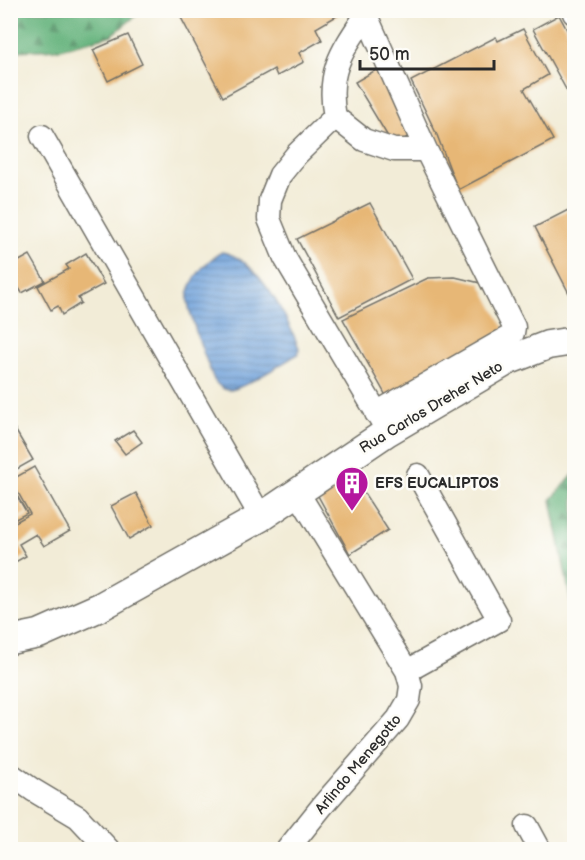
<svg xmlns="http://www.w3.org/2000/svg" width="585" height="860" font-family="'Balsamiq Sans',sans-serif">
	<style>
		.forest { fill: url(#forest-firs); stroke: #487054; stroke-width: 1.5 }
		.water { fill: url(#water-rules); stroke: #4d6682; stroke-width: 1.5 }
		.building { fill: #e7b776 }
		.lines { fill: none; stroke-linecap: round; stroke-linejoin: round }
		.minor-casing { stroke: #716f67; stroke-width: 25 }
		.major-casing { stroke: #716f67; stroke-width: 31 }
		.minor { stroke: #fff; stroke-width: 22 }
		.major { stroke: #fff; stroke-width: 28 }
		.labels { text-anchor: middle; stroke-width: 5; stroke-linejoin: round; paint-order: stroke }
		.street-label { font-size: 15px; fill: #2b2b2b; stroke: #fdfcf7 }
		.poi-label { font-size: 15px; font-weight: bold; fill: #2b2b2b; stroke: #fdfcf7; text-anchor: start }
	</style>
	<defs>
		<pattern id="forest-firs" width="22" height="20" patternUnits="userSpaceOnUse" patternTransform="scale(1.5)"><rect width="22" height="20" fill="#66b47e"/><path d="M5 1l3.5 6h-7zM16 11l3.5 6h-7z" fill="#549367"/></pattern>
		<pattern id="water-rules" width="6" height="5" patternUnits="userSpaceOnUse" patternTransform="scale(1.5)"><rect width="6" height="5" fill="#6fa1da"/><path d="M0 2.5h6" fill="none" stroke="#5b83b1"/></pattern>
	</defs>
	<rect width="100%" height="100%" fill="#fdfcf7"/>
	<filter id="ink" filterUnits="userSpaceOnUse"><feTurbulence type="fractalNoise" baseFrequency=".0167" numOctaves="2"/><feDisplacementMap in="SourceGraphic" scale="12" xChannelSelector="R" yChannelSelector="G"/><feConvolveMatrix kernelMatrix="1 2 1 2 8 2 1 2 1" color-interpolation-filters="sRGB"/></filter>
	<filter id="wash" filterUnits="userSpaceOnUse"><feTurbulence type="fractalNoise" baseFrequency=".008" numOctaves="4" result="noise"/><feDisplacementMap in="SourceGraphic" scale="24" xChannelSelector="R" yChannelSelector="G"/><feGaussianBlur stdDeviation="1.35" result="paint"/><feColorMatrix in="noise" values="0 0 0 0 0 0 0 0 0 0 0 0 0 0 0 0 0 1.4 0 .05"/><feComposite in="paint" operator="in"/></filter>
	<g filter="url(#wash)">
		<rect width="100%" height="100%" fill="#f2ecd7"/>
		<path class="forest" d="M 138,11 L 139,13 L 112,35 L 60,49 L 11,51 L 11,11 Z
			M 574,474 L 574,618 L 551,500 Z"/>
		<path class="water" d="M 222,252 C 258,258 287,317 299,348 L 298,354 C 284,362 244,389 230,390 C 222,390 218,385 214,380 C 208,364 185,309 188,295 C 192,277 206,261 222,252 Z"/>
		<g id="blocks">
			<path class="building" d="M 177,10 L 347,10 L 316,28 L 322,40 L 299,53 L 304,62 L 277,76 L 274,69 L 223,97 Z
				M 559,15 L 574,43 L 574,104 L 533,29 Z
				M 523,29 L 548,75 L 524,89 L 553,140 L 458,190 L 437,135 L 411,81 L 496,37 L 498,41 Z
				M 128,35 L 142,64 L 108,81 L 93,50 Z
				M 381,67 L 417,132 L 393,145 L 355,82 Z
				M 370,203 L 412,279 L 339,317 L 297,239 Z
				M 574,207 L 574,303 L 535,227 Z
				M 86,253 L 104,284 L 78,298 L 81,303 L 62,315 L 58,306 L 51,310 L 38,286 L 69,269 L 66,265 Z
				M 30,255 L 45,281 L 22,293 L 10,274 L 10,266 Z
				M 455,277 L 480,283 L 506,332 L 389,401 L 343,319 L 428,278 Z
				M 10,421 L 33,460 L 10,473 Z
				M 133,430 L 142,442 L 125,454 L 115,441 Z
				M 34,467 L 70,531 L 44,546 L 36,534 L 19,544 L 26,556 L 10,565 L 10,525 L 30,514 L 11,480 Z
				M 351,473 L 388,530 L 350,554 L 317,494 Z
				M 10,484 L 27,513 L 10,522 Z
				M 136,493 L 153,525 L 129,539 L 111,506 Z"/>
		</g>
	</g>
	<g filter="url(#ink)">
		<use href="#blocks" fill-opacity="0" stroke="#716f67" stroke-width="1.5"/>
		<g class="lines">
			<g class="minor-casing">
				<path id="minor" d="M 364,10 L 366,15 C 342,51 326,72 335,117 L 364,140 L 394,150 L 426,150
					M 573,10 L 574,13
					M 366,15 L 426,150 L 514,327 L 513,333 L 509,337 L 376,413
					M 335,117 L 297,154 L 280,175 L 270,200 L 269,219 L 285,258 L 384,425
					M 42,136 L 261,517
					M 407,671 L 499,620 L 418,475
					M 10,774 L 33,790 L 78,817 L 109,850
					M 527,826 L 540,850
					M 287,850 L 323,805 L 398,719 L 409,700 L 411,686 L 407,671 L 298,493"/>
			</g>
			<g class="major-casing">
				<path id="major" d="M 10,640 L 39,634 L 100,607 L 261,517 L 387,432 L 509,360 L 548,345 L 574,341"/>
			</g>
			<use href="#minor" class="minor"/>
			<use href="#major" class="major"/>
		</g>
	</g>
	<defs>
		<g id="building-pin" transform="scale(1.725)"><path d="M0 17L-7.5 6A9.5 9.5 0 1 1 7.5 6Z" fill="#b5179e" stroke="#fdfcf7"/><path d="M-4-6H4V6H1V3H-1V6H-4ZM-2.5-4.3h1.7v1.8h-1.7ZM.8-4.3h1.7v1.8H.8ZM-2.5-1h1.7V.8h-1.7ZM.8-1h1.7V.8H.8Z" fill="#fff"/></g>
	</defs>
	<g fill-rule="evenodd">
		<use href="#building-pin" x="352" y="483"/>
	</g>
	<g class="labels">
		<g class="street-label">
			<text transform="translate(431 407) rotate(-31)" y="5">Rua Carlos Dreher Neto</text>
			<text transform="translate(358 764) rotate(-50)" y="5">Arlindo Menegotto</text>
		</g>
		<g class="poi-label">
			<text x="375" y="488">EFS EUCALIPTOS</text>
		</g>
	</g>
	<rect width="585" height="860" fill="none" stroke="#fdfcf7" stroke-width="36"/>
	<path d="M360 60v9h134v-9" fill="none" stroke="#2b2b2b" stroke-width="3"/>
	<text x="369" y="60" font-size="18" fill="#2b2b2b" stroke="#fdfcf7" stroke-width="4.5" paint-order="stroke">50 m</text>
</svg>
